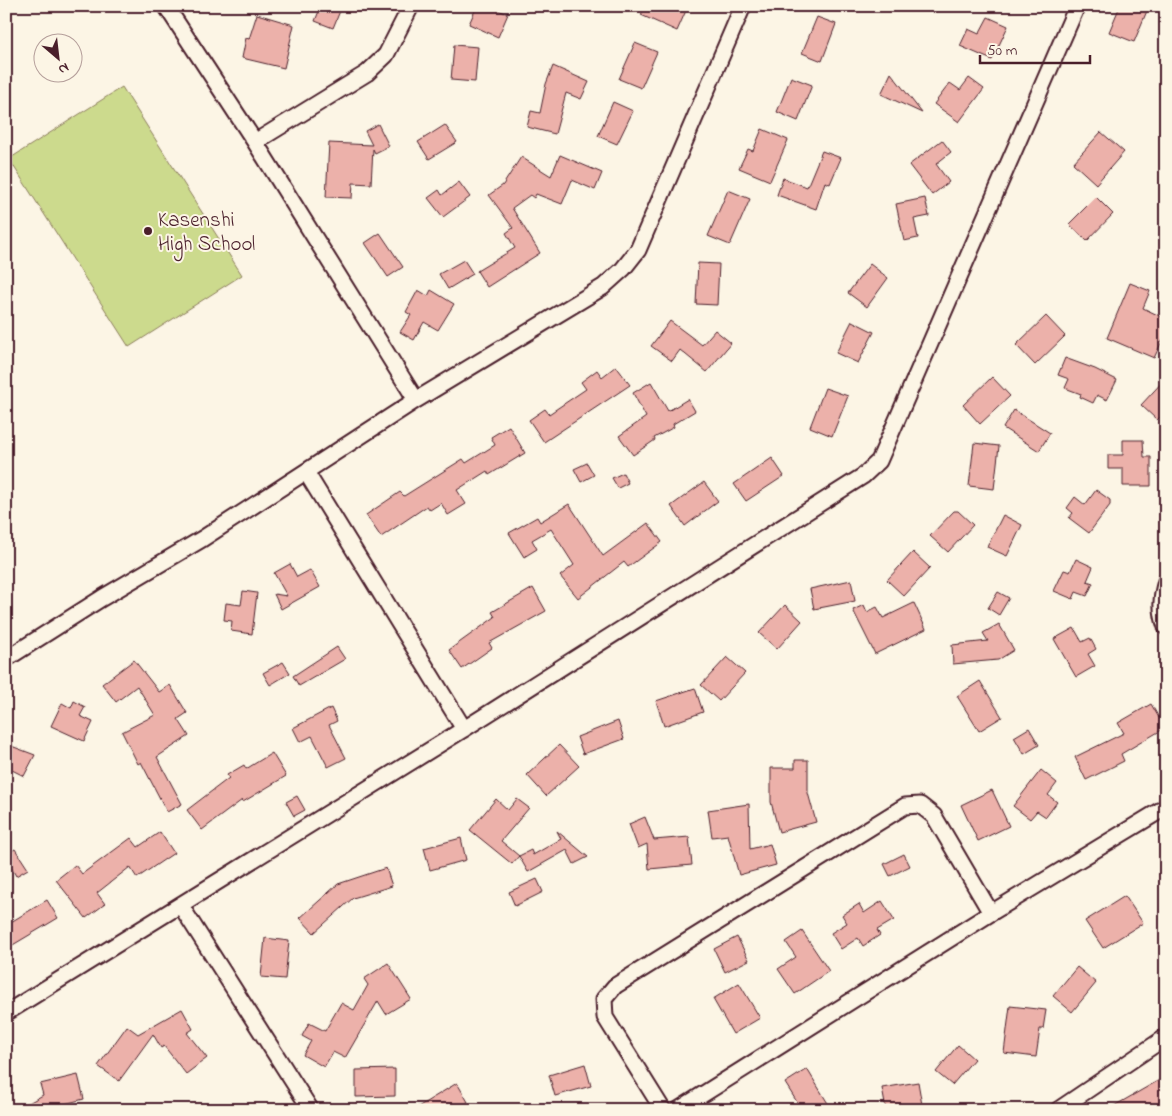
<svg xmlns="http://www.w3.org/2000/svg" width="1172" height="1116" font-family="'Indie Flower',sans-serif">
	<style>
		.green { fill: #ccda8d; stroke: #8b7c5c }
		.building { fill: #ecb1aa; stroke: #4a1f2b }
		.lines { fill: none; stroke-linecap: round; stroke-linejoin: round }
		.street-casing { stroke: #4a1f2b; stroke-width: 19 }
		.street { stroke: #fcf5e5; stroke-width: 15 }
		.poi-dot { fill: #4a1f2b; stroke: #fcf5e5; stroke-width: 2 }
		.labels { text-anchor: middle; stroke-width: 4; stroke-linejoin: round; paint-order: stroke }
		.poi-label { font-size: 21px; fill: #4a1f2b; stroke: #fcf5e5; text-anchor: start }
	</style>
	<rect width="100%" height="100%" fill="#fcf5e5"/>
	<filter id="ink" filterUnits="userSpaceOnUse"><feTurbulence type="fractalNoise" baseFrequency=".02" numOctaves="2"/><feDisplacementMap in="SourceGraphic" scale="10" xChannelSelector="R" yChannelSelector="G"/><feConvolveMatrix kernelMatrix="1 2 1 2 8 2 1 2 1" color-interpolation-filters="sRGB"/></filter>
	<g filter="url(#ink)">
		<path class="green" d="M 122,87 L 242,275 L 129,347 L 9,159 Z"/>
		<path class="building" d="M 321,6 L 342,6 L 333,28 L 315,21 Z
			M 477,6 L 500,6 L 498,10 L 508,14 L 498,37 L 469,24 Z
			M 645,6 L 688,6 L 677,31 L 641,15 Z
			M 1120,6 L 1149,6 L 1134,42 L 1109,32 Z
			M 257,14 L 294,25 L 284,68 L 242,58 L 246,38 L 249,39 Z
			M 817,17 L 836,24 L 822,61 L 802,53 Z
			M 988,17 L 1008,26 L 992,60 L 960,46 L 968,29 L 979,34 Z
			M 635,43 L 657,52 L 641,88 L 619,79 Z
			M 454,45 L 478,47 L 475,82 L 451,80 Z
			M 553,66 L 589,82 L 581,99 L 566,93 L 555,134 L 527,127 L 531,111 L 540,113 L 546,84 Z
			M 891,73 L 922,113 L 881,94 Z
			M 791,77 L 812,85 L 798,121 L 777,112 Z
			M 969,78 L 984,89 L 959,122 L 934,104 L 950,83 L 960,90 Z
			M 613,102 L 633,111 L 617,144 L 598,136 Z
			M 378,124 L 389,146 L 375,153 L 373,149 L 371,184 L 353,183 L 352,198 L 326,197 L 329,143 L 372,145 L 365,131 Z
			M 445,125 L 457,142 L 429,159 L 418,142 Z
			M 762,129 L 788,140 L 770,181 L 739,168 L 748,149 L 753,151 Z
			M 1101,132 L 1124,152 L 1096,184 L 1073,163 Z
			M 942,140 L 951,152 L 936,164 L 949,182 L 932,195 L 909,165 Z
			M 822,151 L 841,158 L 830,184 L 825,182 L 816,209 L 777,195 L 783,178 L 807,187 Z
			M 560,155 L 602,173 L 595,190 L 572,180 L 562,204 L 536,194 L 534,198 L 530,195 L 512,208 L 540,253 L 487,287 L 477,271 L 515,248 L 506,233 L 513,228 L 489,195 L 503,185 L 521,157 L 551,176 Z
			M 459,182 L 470,197 L 443,217 L 428,198 L 439,190 L 442,195 Z
			M 728,190 L 750,199 L 730,245 L 708,236 Z
			M 1096,197 L 1113,214 L 1087,241 L 1069,224 Z
			M 925,198 L 929,216 L 914,219 L 918,238 L 904,241 L 896,204 Z
			M 380,233 L 403,267 L 388,277 L 365,243 Z
			M 464,260 L 473,274 L 448,289 L 439,274 Z
			M 698,263 L 719,264 L 717,305 L 696,304 Z
			M 870,264 L 888,278 L 867,307 L 848,293 Z
			M 1130,283 L 1150,291 L 1143,308 L 1166,319 L 1166,333 L 1154,358 L 1107,338 Z
			M 418,290 L 428,296 L 431,290 L 454,304 L 438,330 L 424,322 L 414,340 L 400,332 L 411,315 L 406,312 Z
			M 1046,316 L 1065,336 L 1035,365 L 1016,345 Z
			M 670,321 L 702,345 L 715,330 L 731,343 L 707,372 L 680,350 L 672,361 L 651,346 Z
			M 852,321 L 874,332 L 858,363 L 836,353 Z
			M 1065,358 L 1095,369 L 1117,380 L 1107,400 L 1097,395 L 1093,403 L 1080,397 L 1081,394 L 1065,388 L 1069,379 L 1058,375 Z
			M 616,366 L 630,385 L 544,442 L 529,420 L 545,409 L 549,414 L 586,389 L 581,382 L 597,370 L 602,377 Z
			M 992,377 L 1010,396 L 980,424 L 963,405 Z
			M 1166,378 L 1166,411 L 1157,420 L 1141,405 Z
			M 651,382 L 668,411 L 688,399 L 695,411 L 673,424 L 674,427 L 654,438 L 655,440 L 633,455 L 619,436 L 646,417 L 633,393 Z
			M 825,388 L 848,396 L 832,436 L 810,427 Z
			M 1014,410 L 1050,433 L 1039,451 L 1003,428 Z
			M 509,426 L 525,453 L 489,475 L 487,471 L 457,490 L 466,504 L 448,515 L 441,503 L 430,510 L 427,506 L 381,537 L 366,515 L 400,492 L 404,496 L 463,459 L 466,463 L 495,445 L 491,437 Z
			M 1123,440 L 1143,440 L 1144,457 L 1151,457 L 1151,486 L 1123,486 L 1123,469 L 1108,469 L 1108,455 L 1123,455 Z
			M 974,443 L 999,446 L 994,489 L 969,486 Z
			M 772,458 L 784,476 L 746,501 L 734,484 Z
			M 587,463 L 594,475 L 581,482 L 574,469 Z
			M 623,473 L 628,483 L 618,488 L 612,478 Z
			M 704,482 L 718,501 L 685,526 L 671,506 Z
			M 1096,490 L 1110,500 L 1110,505 L 1089,533 L 1069,518 L 1073,513 L 1067,508 L 1075,497 L 1085,505 Z
			M 569,504 L 603,556 L 648,523 L 662,542 L 628,567 L 624,562 L 578,598 L 560,576 L 574,565 L 551,529 L 532,540 L 537,549 L 524,557 L 509,533 L 537,517 L 540,522 Z
			M 954,511 L 958,511 L 973,525 L 948,552 L 930,536 Z
			M 1003,515 L 1022,525 L 1007,556 L 987,547 Z
			M 913,552 L 930,568 L 904,596 L 887,580 Z
			M 1076,559 L 1093,567 L 1087,581 L 1093,583 L 1087,596 L 1076,592 L 1073,599 L 1054,591 L 1064,570 L 1070,572 Z
			M 290,564 L 297,577 L 310,570 L 320,587 L 281,609 L 274,594 L 287,596 L 274,573 Z
			M 851,580 L 855,601 L 814,609 L 810,589 Z
			M 533,588 L 546,611 L 489,643 L 492,648 L 462,669 L 449,650 L 495,617 L 492,612 Z
			M 243,591 L 257,593 L 252,634 L 231,631 L 232,621 L 224,620 L 226,603 L 241,605 Z
			M 998,592 L 1009,598 L 999,615 L 988,608 Z
			M 914,603 L 926,629 L 875,654 L 853,610 L 864,605 L 867,612 L 877,607 L 883,618 Z
			M 785,605 L 802,621 L 777,649 L 759,633 Z
			M 999,624 L 1014,650 L 998,660 L 953,664 L 952,645 L 988,641 L 983,633 Z
			M 1074,628 L 1082,642 L 1090,638 L 1096,649 L 1088,654 L 1095,666 L 1076,677 L 1054,639 Z
			M 337,647 L 345,659 L 299,686 L 293,676 Z
			M 727,657 L 745,673 L 719,701 L 701,685 Z
			M 134,660 L 159,692 L 170,685 L 187,713 L 178,719 L 189,736 L 157,757 L 182,804 L 167,812 L 141,762 L 138,764 L 122,732 L 155,715 L 137,686 L 116,702 L 102,684 Z
			M 283,662 L 290,673 L 270,685 L 263,673 Z
			M 980,681 L 1002,717 L 979,731 L 957,696 Z
			M 695,688 L 703,712 L 664,726 L 656,701 Z
			M 74,701 L 85,707 L 80,716 L 93,722 L 84,741 L 51,726 L 62,703 L 71,708 Z
			M 1151,704 L 1165,728 L 1121,754 L 1124,761 L 1086,780 L 1075,757 L 1124,733 L 1118,723 Z
			M 331,708 L 337,721 L 329,725 L 346,758 L 328,767 L 312,736 L 300,742 L 293,728 Z
			M 618,721 L 624,739 L 583,754 L 577,737 Z
			M 1029,728 L 1039,745 L 1024,754 L 1014,737 Z
			M 6,744 L 35,755 L 24,776 L 6,767 Z
			M 559,745 L 579,766 L 546,796 L 527,775 Z
			M 272,753 L 286,776 L 243,802 L 242,800 L 202,830 L 187,810 L 229,778 L 227,775 L 244,765 L 246,769 Z
			M 795,760 L 808,760 L 808,793 L 816,822 L 779,832 L 771,802 L 771,768 L 795,768 Z
			M 1041,770 L 1057,783 L 1048,795 L 1057,802 L 1046,817 L 1037,811 L 1030,819 L 1013,806 Z
			M 992,790 L 1009,826 L 978,841 L 961,805 Z
			M 297,796 L 305,810 L 294,816 L 286,802 Z
			M 496,799 L 508,810 L 517,799 L 529,808 L 501,841 L 519,856 L 512,864 L 470,830 Z
			M 749,804 L 750,849 L 770,844 L 776,865 L 739,875 L 728,835 L 712,837 L 708,810 Z
			M 645,817 L 654,840 L 689,837 L 692,865 L 649,869 L 647,844 L 638,848 L 629,824 Z
			M 557,831 L 588,857 L 574,864 L 567,850 L 528,872 L 519,856 L 531,850 L 533,855 L 561,839 Z
			M 160,832 L 174,853 L 137,878 L 130,867 L 97,893 L 105,904 L 86,918 L 56,880 L 75,865 L 82,874 L 131,838 L 138,847 Z
			M 461,838 L 466,860 L 430,870 L 424,848 Z
			M 15,849 L 28,869 L 16,876 L 6,858 L 6,854 Z
			M 904,854 L 910,866 L 890,876 L 884,864 Z
			M 386,868 L 392,886 L 353,898 L 314,933 L 300,918 L 338,884 Z
			M 537,879 L 543,892 L 515,906 L 509,892 Z
			M 1125,896 L 1143,923 L 1103,948 L 1085,921 Z
			M 47,900 L 58,918 L 6,949 L 6,925 Z
			M 882,901 L 894,920 L 877,930 L 880,935 L 863,946 L 858,938 L 841,949 L 831,933 L 847,923 L 842,915 L 859,904 L 864,913 Z
			M 802,931 L 829,971 L 795,994 L 778,969 L 796,957 L 786,942 Z
			M 737,937 L 749,960 L 725,972 L 714,949 Z
			M 265,938 L 289,941 L 285,979 L 261,977 Z
			M 388,963 L 411,999 L 386,1014 L 378,1001 L 345,1058 L 333,1052 L 324,1067 L 303,1055 L 311,1041 L 302,1036 L 309,1023 L 325,1031 L 341,1003 L 354,1010 L 368,985 L 364,979 Z
			M 1077,967 L 1096,983 L 1072,1012 L 1053,996 Z
			M 739,983 L 760,1018 L 733,1034 L 713,999 Z
			M 1010,1006 L 1046,1010 L 1043,1029 L 1040,1029 L 1036,1057 L 1004,1053 Z
			M 182,1009 L 193,1029 L 187,1033 L 207,1058 L 186,1074 L 164,1046 L 161,1048 L 153,1034 L 119,1081 L 98,1066 L 127,1026 L 138,1034 Z
			M 958,1045 L 974,1059 L 952,1085 L 936,1072 Z
			M 585,1064 L 591,1086 L 555,1096 L 549,1075 Z
			M 395,1069 L 395,1096 L 356,1097 L 356,1070 Z
			M 807,1069 L 832,1110 L 802,1110 L 785,1083 Z
			M 78,1075 L 84,1099 L 40,1110 L 16,1110 L 43,1095 L 40,1084 Z
			M 1161,1079 L 1166,1087 L 1166,1100 L 1150,1110 L 1107,1110 Z
			M 918,1082 L 922,1105 L 886,1110 L 882,1088 Z
			M 457,1083 L 468,1102 L 456,1110 L 413,1110 Z"/>
		<g class="lines">
			<g class="street-casing">
				<path id="street" d="M 166,6 L 255,142 L 416,400
					M 255,142 L 367,73 L 386,55 L 411,6
					M 306,472 L 464,729
					M 1166,581 C 1161,598 1160,610 1166,627
					M 6,659 L 102,598 L 202,539 L 416,400 L 603,287 L 623,269 L 638,250 L 743,6
					M 181,906 L 311,1110
					M 6,1013 L 464,729 L 863,476 L 879,461 L 1077,6
					M 663,1110 L 605,1017 L 604,999 L 615,986 L 905,806 L 920,805 L 934,816 L 991,913
					M 678,1110 L 991,913 L 1166,807
					M 1058,1110 L 1166,1037"/>
			</g>
			<use href="#street" class="street"/>
		</g>
	</g>
	<circle class="poi-dot" cx="148" cy="231" r="5"/>
	<g class="labels">
		<g class="poi-label">
			<text x="158" y="226">Kasenshi<tspan x="158" dy="24">High School</tspan></text>
		</g>
	</g>
	<rect width="1172" height="1116" fill="none" stroke="#fcf5e5" stroke-width="25"/>
	<rect x="12" y="12" width="1147" height="1091" fill="none" stroke="#4a1f2b" stroke-width="2" filter="url(#ink)"/>
	<g transform="translate(58 58) rotate(152)"><circle r="24" fill="#fcf5e5" stroke="#b59f9b"/>
	<path d="M0-4L9 19L0 12L-9 19Z" fill="#4a1f2b"/>
	<text y="-8" font-size="14" font-weight="bold" text-anchor="middle" fill="#4a1f2b">N</text>
	</g>
	<path d="M980 55v8h110v-8" fill="none" stroke="#4a1f2b" stroke-width="2.5"/>
	<text x="987" y="55" font-size="15" fill="#4a1f2b" stroke="#fcf5e5" stroke-width="4" paint-order="stroke">50 m</text>
</svg>
